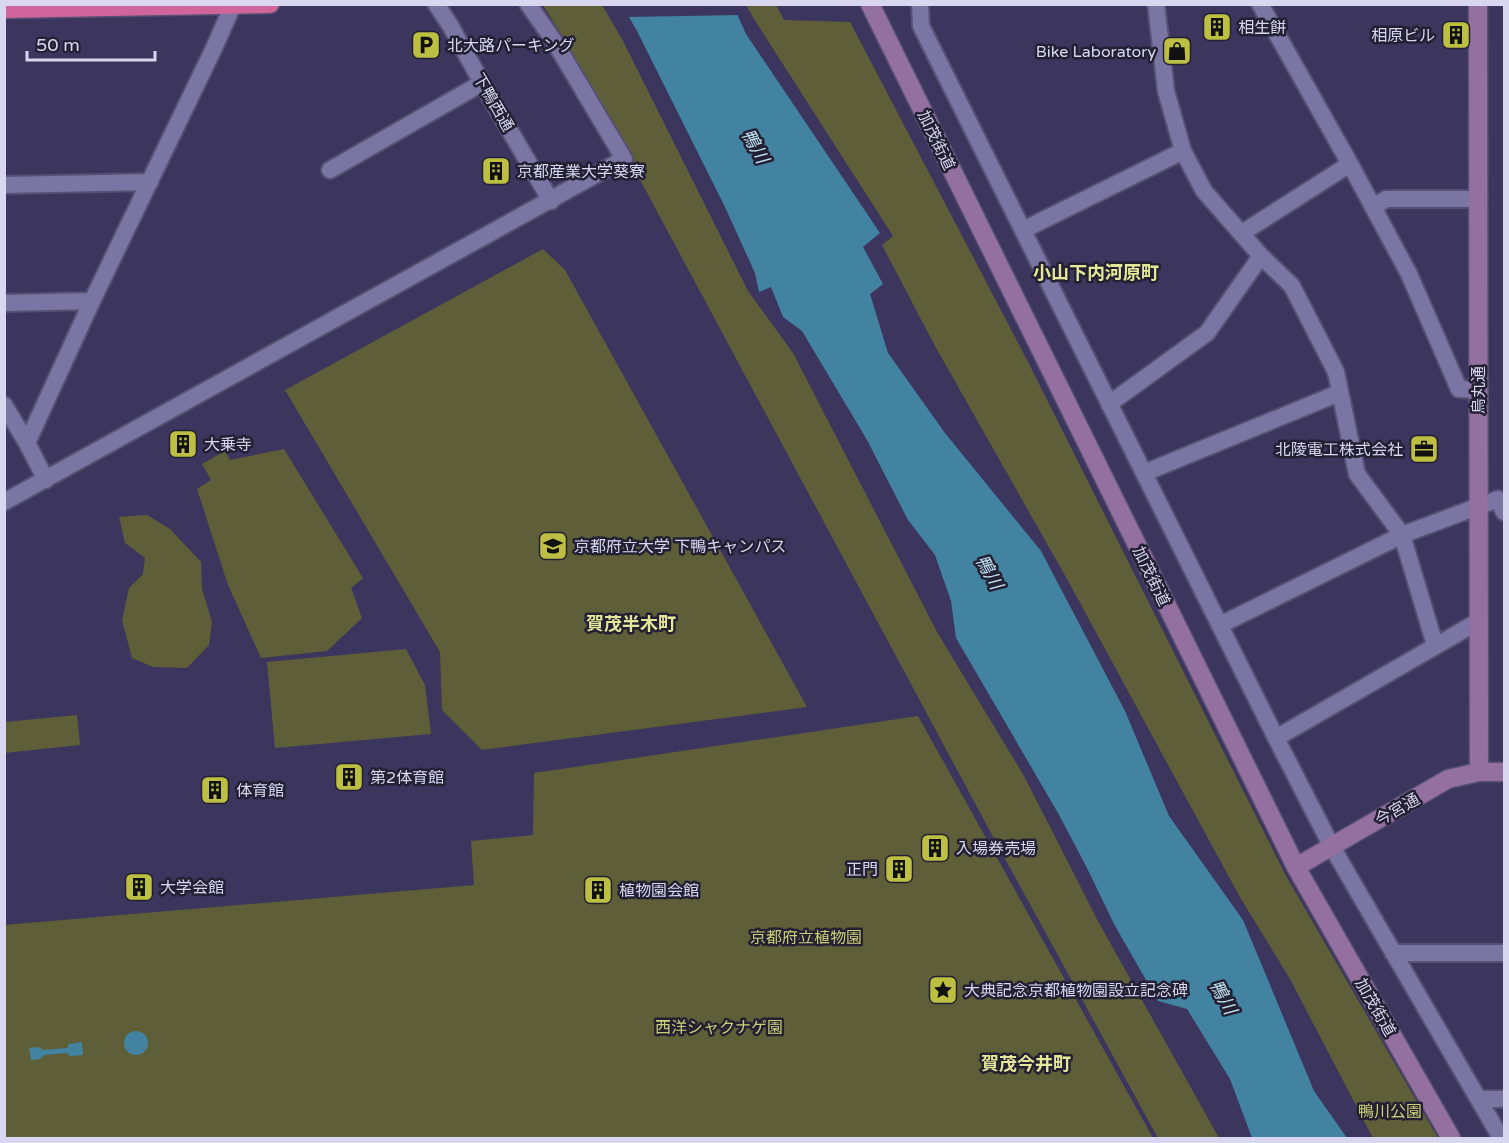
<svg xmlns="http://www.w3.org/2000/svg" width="1509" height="1143" font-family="'Varela Round','Noto Sans JP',sans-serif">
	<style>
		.green { fill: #5e5f38 }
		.water { fill: #4183a1 }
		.pier { fill: #3c355e }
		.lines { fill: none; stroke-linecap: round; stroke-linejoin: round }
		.street-casing { stroke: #565073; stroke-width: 20 }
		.secondary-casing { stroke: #565073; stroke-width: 21 }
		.highway-casing { stroke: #565073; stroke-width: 21 }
		.street { stroke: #7b75a3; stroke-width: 16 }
		.secondary { stroke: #9470a1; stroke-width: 18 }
		.highway { stroke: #d0659c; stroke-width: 18 }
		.labels { text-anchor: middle; stroke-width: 5; stroke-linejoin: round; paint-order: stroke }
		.poi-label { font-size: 16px; fill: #d9d7f0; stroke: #232033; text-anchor: start }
		.street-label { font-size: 16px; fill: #d9d7f0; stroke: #232033 }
		.park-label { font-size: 16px; fill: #cccf76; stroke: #232033 }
		.water-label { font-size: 18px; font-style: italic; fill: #c0e3f5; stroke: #232033 }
		.neighbourhood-label { font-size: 18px; font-weight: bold; fill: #e4e798; stroke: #232033 }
	</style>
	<rect width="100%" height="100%" fill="#3c355e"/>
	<path class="green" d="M 543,5 L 602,5 L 622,39 L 748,291 L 793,353 L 937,632 L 1024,776 L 1099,923 L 1219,1138 L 1158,1138 L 998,846 L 566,42 Z
		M 746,5 L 776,5 L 784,20 L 850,22 L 1026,358 L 1286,876 L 1438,1138 L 1373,1138 L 1290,979 L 1241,899 L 1067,579 L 935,346 L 882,245 L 893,236 L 754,19 Z
		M 543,249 L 565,270 L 807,707 L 482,750 L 442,710 L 440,652 L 285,390 Z
		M 284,449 L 363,578 L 351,588 L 362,618 L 327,651 L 261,658 L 228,585 L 197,489 L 211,480 L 202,464 L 225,451 L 230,460 Z
		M 147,515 L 170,529 L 201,562 L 202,589 L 212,622 L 209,645 L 187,668 L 153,667 L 132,658 L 122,620 L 129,588 L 143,574 L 145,558 L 125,543 L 119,517 Z
		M 406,649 L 425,685 L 431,734 L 275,748 L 267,662 Z
		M 77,715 L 80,745 L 5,753 L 5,722 Z
		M 918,716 L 1153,1138 L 5,1138 L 4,925 L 474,885 L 471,841 L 533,835 L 534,773 Z"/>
	<path class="water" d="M 622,5 L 733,5 L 746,34 L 880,233 L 863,247 L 883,284 L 870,294 L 888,353 L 945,433 L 1041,551 L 1125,711 L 1169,816 L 1243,920 L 1314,1091 L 1347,1138 L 1252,1138 L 1230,1079 L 1187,1009 L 1158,1001 L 1114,924 L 1087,868 L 1058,813 L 956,638 L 951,601 L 935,555 L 908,520 L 867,440 L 802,331 L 783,317 L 771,287 L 759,292 L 755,273 L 724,205 L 637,31 Z
		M124 1043a12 12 0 1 1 24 0a12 12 0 1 1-24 0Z
		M 82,1042 L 83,1055 L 70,1056 L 67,1053 L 44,1055 L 40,1059 L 31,1060 L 29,1048 L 39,1047 L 43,1050 L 67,1048 L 69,1044 Z"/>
	<path class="pier" d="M 619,4 L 736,4 L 741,15 L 626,17 Z"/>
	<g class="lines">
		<g class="street-casing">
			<path id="street" d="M 436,4 L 450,25 L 482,83 L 551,201
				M 920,4 L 921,26 L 1276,738 L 1332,847 L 1501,1138
				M 1156,4 L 1166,91 L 1183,151 L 1204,191 L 1261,256 L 1292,286 L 1336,372 L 1357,474 L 1402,535 L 1498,499 L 1504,512
				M 1260,4 L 1350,164 L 1409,274 L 1459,389 L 1479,390
				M 330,170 L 482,83
				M 4,185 L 150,182
				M 1374,207 L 1386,199 L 1478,199
				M 1023,230 L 1183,151
				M 1242,233 L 1350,164
				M 4,303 L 92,301
				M 1109,404 L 1207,333 L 1261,256
				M 4,405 L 27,443 L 46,480
				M 27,443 L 92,301 L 214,48 L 233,5
				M 1144,473 L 1339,393
				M 4,502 L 624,159 L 554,41 L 528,4
				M 1220,625 L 1402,535 L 1435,645
				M 1276,738 L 1479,621
				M 1393,953 L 1504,953
				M 1479,1099 L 1504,1099"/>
		</g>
		<g class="secondary-casing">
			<path id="secondary" d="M 870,4 L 1296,867 L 1451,1138
				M 1478,4 L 1479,772
				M 1296,867 L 1448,779 L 1479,772 L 1504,772"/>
		</g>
		<g class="highway-casing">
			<path id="highway" d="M 4,9 L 270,4"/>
		</g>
		<use href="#street" class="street"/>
		<use href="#secondary" class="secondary"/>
		<use href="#highway" class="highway"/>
	</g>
	<defs>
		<g id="building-square" transform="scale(1.5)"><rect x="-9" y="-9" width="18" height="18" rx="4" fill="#bdbf43" stroke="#232033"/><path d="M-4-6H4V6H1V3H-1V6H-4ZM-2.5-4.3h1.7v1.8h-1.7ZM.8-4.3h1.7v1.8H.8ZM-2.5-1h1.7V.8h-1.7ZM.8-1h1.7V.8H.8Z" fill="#111"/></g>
		<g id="parking-square" transform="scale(1.5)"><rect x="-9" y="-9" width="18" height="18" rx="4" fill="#bdbf43" stroke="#232033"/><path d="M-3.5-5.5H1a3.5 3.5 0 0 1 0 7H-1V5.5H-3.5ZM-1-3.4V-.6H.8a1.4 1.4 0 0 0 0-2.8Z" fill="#111"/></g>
		<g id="shop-square" transform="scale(1.5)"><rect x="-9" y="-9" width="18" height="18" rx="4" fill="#bdbf43" stroke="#232033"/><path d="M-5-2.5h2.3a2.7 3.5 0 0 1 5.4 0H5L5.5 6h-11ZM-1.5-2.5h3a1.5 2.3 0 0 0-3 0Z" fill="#111"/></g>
		<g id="office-square" transform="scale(1.5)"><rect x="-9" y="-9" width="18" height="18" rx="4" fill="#bdbf43" stroke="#232033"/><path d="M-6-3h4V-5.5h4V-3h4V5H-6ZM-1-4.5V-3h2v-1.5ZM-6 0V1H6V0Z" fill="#111"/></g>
		<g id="university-square" transform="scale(1.5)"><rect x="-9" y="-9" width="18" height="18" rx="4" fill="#bdbf43" stroke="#232033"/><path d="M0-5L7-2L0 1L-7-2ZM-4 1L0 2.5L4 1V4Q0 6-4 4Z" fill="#111"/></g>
		<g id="sight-square" transform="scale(1.5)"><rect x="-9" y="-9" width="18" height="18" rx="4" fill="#bdbf43" stroke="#232033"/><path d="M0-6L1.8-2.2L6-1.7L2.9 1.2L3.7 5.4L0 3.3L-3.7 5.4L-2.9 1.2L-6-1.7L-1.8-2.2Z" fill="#111"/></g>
	</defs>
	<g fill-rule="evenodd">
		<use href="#building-square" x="1217" y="27"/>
		<use href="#building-square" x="1456" y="35"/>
		<use href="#parking-square" x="426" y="45"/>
		<use href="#shop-square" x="1177" y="51"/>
		<use href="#building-square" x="496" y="171"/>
		<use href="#building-square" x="183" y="444"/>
		<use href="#office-square" x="1424" y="449"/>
		<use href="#university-square" x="553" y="546"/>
		<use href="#building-square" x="349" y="777"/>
		<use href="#building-square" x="215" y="790"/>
		<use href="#building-square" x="935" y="848"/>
		<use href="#building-square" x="899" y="869"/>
		<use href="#building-square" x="139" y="887"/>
		<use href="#building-square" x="598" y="890"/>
		<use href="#sight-square" x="943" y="990"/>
	</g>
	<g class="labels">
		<g class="poi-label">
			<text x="1238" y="33">相生餅</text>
			<text x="1435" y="41" text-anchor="end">相原ビル</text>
			<text x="447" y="51">北大路パーキング</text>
			<text x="1156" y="57" text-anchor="end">Bike Laboratory</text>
			<text x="517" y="177">京都産業大学葵寮</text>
			<text x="204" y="450">大乗寺</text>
			<text x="1403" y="455" text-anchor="end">北陵電工株式会社</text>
			<text x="574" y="552">京都府立大学 下鴨キャンパス</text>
			<text x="370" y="783">第2体育館</text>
			<text x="236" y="796">体育館</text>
			<text x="956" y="854">入場券売場</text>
			<text x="878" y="875" text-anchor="end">正門</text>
			<text x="160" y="893">大学会館</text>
			<text x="619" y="896">植物園会館</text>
			<text x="964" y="996">大典記念京都植物園設立記念碑</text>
		</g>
		<g class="street-label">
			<text transform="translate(494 102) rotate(60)" y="6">下鴨西通</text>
			<text transform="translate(937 140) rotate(64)" y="6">加茂街道</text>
			<text transform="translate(1478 390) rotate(-90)" y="6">烏丸通</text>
			<text transform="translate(1152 576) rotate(64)" y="6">加茂街道</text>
			<text transform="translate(1397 809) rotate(-30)" y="6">今宮通</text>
			<text transform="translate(1376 1007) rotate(60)" y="6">加茂街道</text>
		</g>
		<g class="park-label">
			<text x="806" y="943">京都府立植物園</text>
			<text x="719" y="1033">西洋シャクナゲ園</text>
			<text x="1390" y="1117">鴨川公園</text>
		</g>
		<g class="water-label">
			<text transform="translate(755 146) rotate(61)" y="6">鴨川</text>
			<text transform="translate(989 572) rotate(61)" y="6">鴨川</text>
			<text transform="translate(1223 997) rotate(61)" y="6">鴨川</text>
		</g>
		<g class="neighbourhood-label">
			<text x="1096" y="279">小山下内河原町</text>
			<text x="631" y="630">賀茂半木町</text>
			<text x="1026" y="1070">賀茂今井町</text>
		</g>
	</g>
	<rect width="1509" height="1143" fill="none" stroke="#d9d7f0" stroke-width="12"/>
	<path d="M27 51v9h128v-9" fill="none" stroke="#d9d7f0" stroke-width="3"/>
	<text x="36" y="51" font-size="18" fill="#d9d7f0" stroke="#232033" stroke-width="4.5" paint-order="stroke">50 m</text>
</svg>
